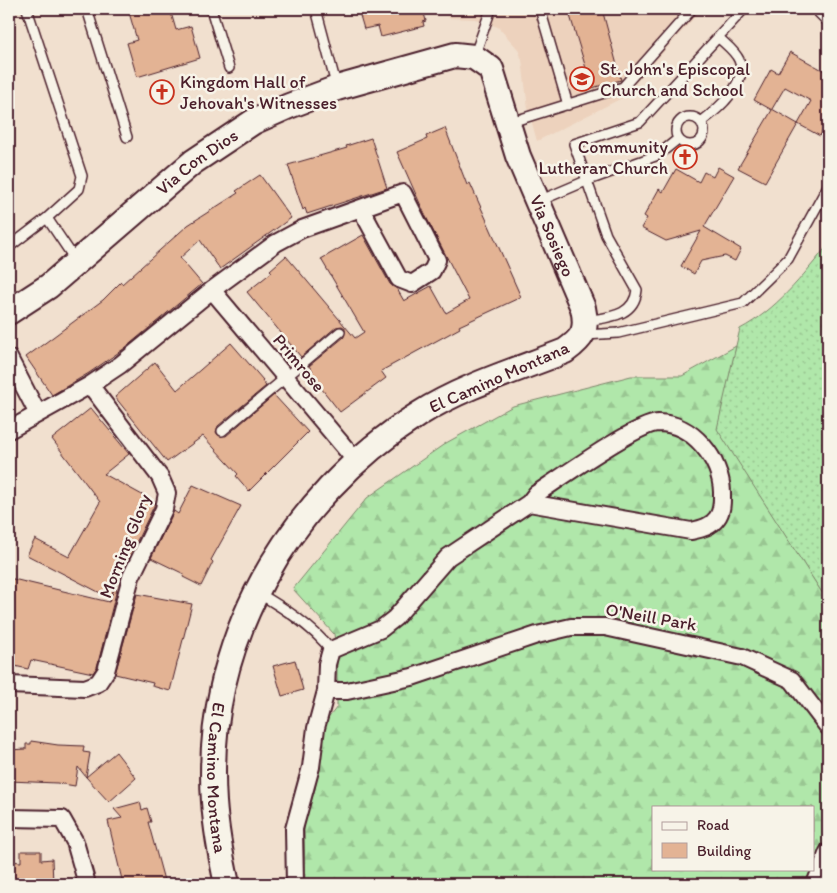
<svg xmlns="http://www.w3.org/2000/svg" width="837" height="893" font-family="Itim,sans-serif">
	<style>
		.built { fill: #edd2bd }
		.grass { fill: url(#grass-dots); stroke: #7d836a }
		.forest { fill: url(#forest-firs); stroke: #7d836a; fill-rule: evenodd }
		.building { fill: #e3b394; stroke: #4a1f2b; fill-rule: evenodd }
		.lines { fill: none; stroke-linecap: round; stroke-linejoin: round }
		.lane-casing { stroke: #4a1f2b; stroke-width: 12 }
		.street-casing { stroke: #4a1f2b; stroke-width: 20 }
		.secondary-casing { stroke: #4a1f2b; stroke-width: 28 }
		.lane { stroke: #f7f3e8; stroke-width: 9 }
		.street { stroke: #f7f3e8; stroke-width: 16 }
		.secondary { stroke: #f7f3e8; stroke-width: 24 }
		.labels { text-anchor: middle; stroke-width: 5; stroke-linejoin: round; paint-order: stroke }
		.poi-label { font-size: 18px; fill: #4a1f2b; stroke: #f7f3e8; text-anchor: start }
		.street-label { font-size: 18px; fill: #4a1f2b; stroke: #f7f3e8 }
	</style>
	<defs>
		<pattern id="grass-dots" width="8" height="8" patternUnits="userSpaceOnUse" patternTransform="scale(1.25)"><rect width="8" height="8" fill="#b0e7aa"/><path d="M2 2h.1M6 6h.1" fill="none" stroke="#99c692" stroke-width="1.8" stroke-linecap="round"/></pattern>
		<pattern id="forest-firs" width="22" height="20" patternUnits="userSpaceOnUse" patternTransform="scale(1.25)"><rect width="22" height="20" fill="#b0e7aa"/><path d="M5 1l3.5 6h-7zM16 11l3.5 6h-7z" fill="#99c692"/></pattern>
	</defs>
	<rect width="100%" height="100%" fill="#f1e0cf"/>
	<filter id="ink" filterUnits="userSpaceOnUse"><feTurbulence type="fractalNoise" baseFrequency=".02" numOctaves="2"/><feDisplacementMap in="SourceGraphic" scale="10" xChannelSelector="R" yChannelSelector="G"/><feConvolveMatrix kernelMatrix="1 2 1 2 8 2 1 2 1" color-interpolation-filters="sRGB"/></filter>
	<g filter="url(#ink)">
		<path class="built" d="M 446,9 L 702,9 L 622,98 L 537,141 L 528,109 L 522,60 L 518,49 L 498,27 L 475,19 L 449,18 Z"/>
		<path class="grass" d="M 828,245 L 828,602 L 716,429 L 740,329 C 776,310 802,277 828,245 Z"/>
		<path class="forest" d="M 736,346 L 717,429 L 828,602 L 828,884 L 305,884 L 304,823 L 315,789 L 326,721 L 337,707 L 337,659 L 334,634 L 293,589 L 367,498 L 446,443 L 513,406 L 631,376 L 682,376 ZM 653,807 L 813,807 L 813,869 L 653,869 Z"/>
		<path class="building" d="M 128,9 L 170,9 L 176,30 L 191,26 L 200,58 L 137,77 L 127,43 L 137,40 Z
			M 358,9 L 423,9 L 426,21 L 423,22 L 424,26 L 381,37 L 378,26 L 364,29 Z
			M 568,9 L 602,9 L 621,80 L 592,88 Z
			M 790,52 L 828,73 L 828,120 L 820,136 L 798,124 L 765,182 L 738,168 L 772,110 L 754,100 L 771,69 L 778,73 ZM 785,87 L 811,101 L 798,124 L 772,109 Z
			M 445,128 L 467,185 L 470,183 L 521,297 L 459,326 L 460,328 L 381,371 L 386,378 L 340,412 L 310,374 L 313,371 L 309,366 L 344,337 L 345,328 L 342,326 L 336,327 L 301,357 L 247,292 L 272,272 L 270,270 L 286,256 L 355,338 L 364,332 L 321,259 L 363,235 L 390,284 L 397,289 L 404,301 L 431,286 L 446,313 L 469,300 L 426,217 L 397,152 L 427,139 L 426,136 Z
			M 371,138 L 387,188 L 307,214 L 305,208 L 303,210 L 288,165 L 347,148 L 346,146 Z
			M 718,167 L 734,176 L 704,227 L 741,249 L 735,261 L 725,256 L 701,261 L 694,274 L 681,266 L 701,231 L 666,241 L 641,228 L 647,218 L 644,216 L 659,189 L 663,192 L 676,169 L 699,182 L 704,172 L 713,177 Z
			M 260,175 L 291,218 L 220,269 L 200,240 L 180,258 L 202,284 L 125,348 L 89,373 L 52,395 L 26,357 L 103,300 L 121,282 L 122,284 L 188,225 L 238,193 L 236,191 Z
			M 231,343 L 263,380 L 262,381 L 266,386 L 218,426 L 216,432 L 218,435 L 226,436 L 274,395 L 308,432 L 249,491 L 236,476 L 238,474 L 203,436 L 167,462 L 115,397 L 155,362 L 177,390 Z
			M 91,408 L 129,454 L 104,474 L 155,502 L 154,506 L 114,588 L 117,589 L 97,667 L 93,673 L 31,660 L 28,669 L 10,665 L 9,578 L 109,602 L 114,589 L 110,598 L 27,555 L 35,539 L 69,557 L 100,502 L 52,439 Z
			M 193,485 L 241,506 L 211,560 L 213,562 L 201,586 L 183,577 L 184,574 L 151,558 L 174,511 L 178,514 Z
			M 137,594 L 192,604 L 170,691 L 152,686 L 153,683 L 115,674 Z
			M 295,660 L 303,690 L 282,696 L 273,666 Z
			M 31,741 L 58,745 L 84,746 L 83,752 L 90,753 L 86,777 L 78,767 L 75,786 L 57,783 L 9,781 L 9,750 L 26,749 L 26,744 L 31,744 Z
			M 116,752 L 136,778 L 109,802 L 86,777 Z
			M 140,802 L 142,810 L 147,808 L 151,822 L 148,822 L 165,884 L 123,884 L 108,821 L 122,818 L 114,809 Z
			M 21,851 L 41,851 L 41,860 L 52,859 L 53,884 L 9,884 L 9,861 L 21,862 Z"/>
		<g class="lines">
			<g class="lane-casing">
				<path id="lane" d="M 87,9 L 127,137
					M 211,9 L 229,68
					M 316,9 L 337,88
					M 540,9 L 568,105
					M 815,9 L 828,22
					M 474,57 L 491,9
					M676 131a14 14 0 1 1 28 0a14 14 0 1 1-28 0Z
					M 701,122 C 717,110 749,83 739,60 C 735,51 725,44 718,37
					M 508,123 L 623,87 L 692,9
					M 539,201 L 586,181 L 658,155 L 678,139
					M 47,218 L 76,261
					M 9,247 L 47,218 L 79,189 L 82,176 L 27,9
					M 586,321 C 608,317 634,317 637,290 L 606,235 L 574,144 L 640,122 L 744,9
					M 585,335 L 618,333 L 743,303 L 788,259 L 828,186
					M 222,431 L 340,332
					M 258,593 C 284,608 312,626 331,650"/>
			</g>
			<g class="street-casing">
				<path id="street" d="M 212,290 L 356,461
					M 9,358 L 38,414
					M 9,430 L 90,385 L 120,365 L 212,290 L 276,243 L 302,229 L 403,193 L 437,260 L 432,271 L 412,284 L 399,279 L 361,209
					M 9,685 L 85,688 L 98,683 L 106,671 L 131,577 L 164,509 L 167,493 L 160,477 L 90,385
					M 326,691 L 347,691 L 412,677 L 537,635 L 571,627 L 605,627 L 742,657 L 792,680 L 828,727
					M 9,818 L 62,819 L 75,842 L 87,884
					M 295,884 L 294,829 L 311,767 L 316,728 L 326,691 L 327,664 L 331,650 L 381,629 L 395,618 L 448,557 L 529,503 L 536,494 C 559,479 636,424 658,423 C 693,423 721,460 722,492 C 722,500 723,510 717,518 C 711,527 700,529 691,531 L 529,503
					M 815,884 L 828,852"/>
			</g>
			<g class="secondary-casing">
				<g id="secondary">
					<path id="s1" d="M 9,312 L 49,286 L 193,162 L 253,122 L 289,106 L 337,88 L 455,55 L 474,57 L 491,69 L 518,156 L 583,308 C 588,331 583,338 565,351 C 517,370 463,386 419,414 C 287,498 203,644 214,802 C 216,830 221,857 227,884"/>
				</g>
			</g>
			<use href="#lane" class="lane"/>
			<use href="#street" class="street"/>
			<use href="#secondary" class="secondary"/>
		</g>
	</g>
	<defs>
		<g id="school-ring" transform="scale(1.25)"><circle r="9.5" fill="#f7f3e8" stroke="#c8321e" stroke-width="1.5"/><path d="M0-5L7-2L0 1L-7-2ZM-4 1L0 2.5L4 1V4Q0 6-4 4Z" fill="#c8321e"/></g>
		<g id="church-ring" transform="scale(1.25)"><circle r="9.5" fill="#f7f3e8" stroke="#c8321e" stroke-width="1.5"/><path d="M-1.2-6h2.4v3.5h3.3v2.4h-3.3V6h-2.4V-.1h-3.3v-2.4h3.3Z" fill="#c8321e"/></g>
	</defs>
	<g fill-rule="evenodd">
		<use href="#school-ring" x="582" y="79"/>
		<use href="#church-ring" x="162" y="92"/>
		<use href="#church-ring" x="685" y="157"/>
	</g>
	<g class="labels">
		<g class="poi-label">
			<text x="600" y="75">St. John's Episcopal<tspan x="600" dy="21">Church and School</tspan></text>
			<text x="180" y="88">Kingdom Hall of<tspan x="180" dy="21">Jehovah's Witnesses</tspan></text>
			<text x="668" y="153" text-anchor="end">Community<tspan x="668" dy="21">Lutheran Church</tspan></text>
		</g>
		<g class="street-label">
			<text dy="6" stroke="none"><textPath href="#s1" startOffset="241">Via Con Dios</textPath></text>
			<text dy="6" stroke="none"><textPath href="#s1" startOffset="741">Via Sosiego</textPath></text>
			<text transform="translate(299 363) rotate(50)" y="6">Primrose</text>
			<text transform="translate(499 377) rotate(-24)" y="6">El Camino Montana</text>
			<text transform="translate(125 546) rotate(-68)" y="6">Morning Glory</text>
			<text transform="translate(651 617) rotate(10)" y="6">O'Neill Park</text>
			<text dy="6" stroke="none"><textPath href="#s1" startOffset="1466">El Camino Montana</textPath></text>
		</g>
	</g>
	<rect width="837" height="893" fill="none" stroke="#f7f3e8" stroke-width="30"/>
	<rect x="15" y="15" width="807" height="863" fill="none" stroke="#4a1f2b" stroke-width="2" filter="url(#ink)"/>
	<rect x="652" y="806" width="162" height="65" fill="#f7f3e8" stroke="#b29e9c"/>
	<rect x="662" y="822" width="25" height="8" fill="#f7f3e8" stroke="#b29e9c"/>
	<text x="697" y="830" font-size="15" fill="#4a1f2b">Road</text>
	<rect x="662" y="843" width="25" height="15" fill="#e3b394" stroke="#b29e9c"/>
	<text x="697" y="856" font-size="15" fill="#4a1f2b">Building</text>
</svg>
